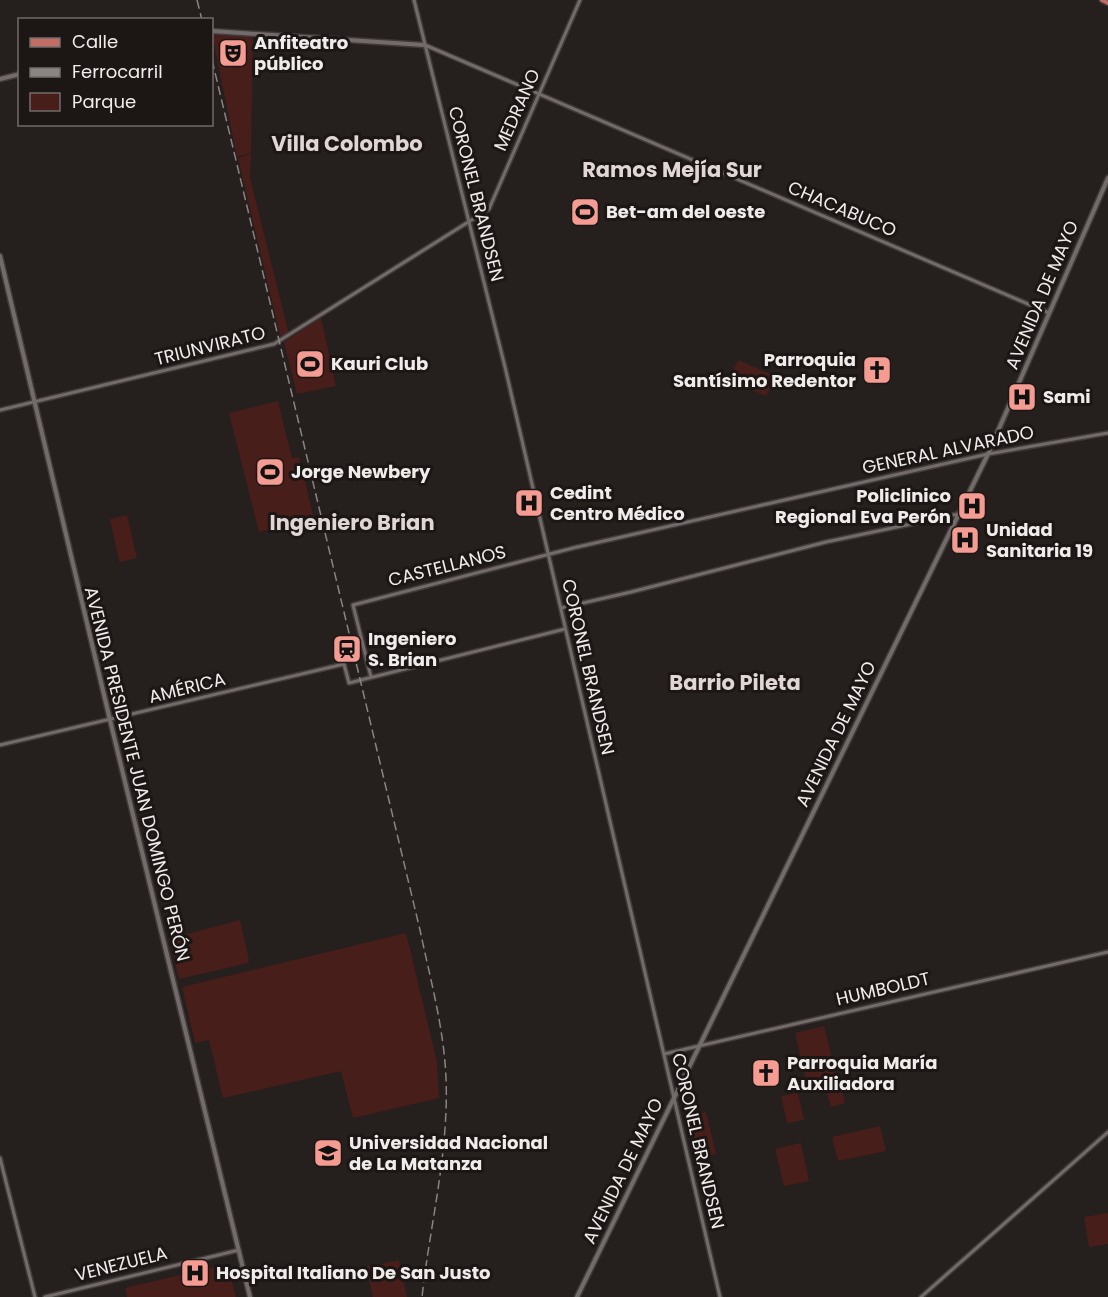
<svg xmlns="http://www.w3.org/2000/svg" width="1108" height="1297" font-family="Poppins,sans-serif">
	<style>
		.green { fill: #481e1a }
		.lines { fill: none; stroke-linecap: round; stroke-linejoin: round }
		.tertiary-casing { stroke: #403b3a; stroke-width: 6 }
		.secondary-casing { stroke: #403b3a; stroke-width: 7 }
		.primary-casing { stroke: #403b3a; stroke-width: 7 }
		.tertiary { stroke: #736b6a; stroke-width: 3 }
		.secondary { stroke: #736b6a; stroke-width: 4 }
		.primary { stroke: #c26e67; stroke-width: 4 }
		.rail { stroke: #8a8584; stroke-width: 1.5; stroke-dasharray: 9 4.5; stroke-linecap: butt }
		.labels { text-anchor: middle; stroke-width: 6; stroke-linejoin: round; paint-order: stroke }
		.poi-label { font-size: 18px; font-weight: bold; fill: #f0eceb; stroke: #1c1615; text-anchor: start }
		.street-label { font-size: 18px; fill: #f0eceb; stroke: #1c1615 }
		.quarter-label { font-size: 21px; font-weight: bold; fill: #dfd6d5; stroke: #1c1615 }
	</style>
	<rect width="100%" height="100%" fill="#251f1e"/>
	<path class="green" d="M 212,34 L 251,36 L 253,40 L 251,153 L 237,157 Z
		M 251,154 L 250,178 L 289,334 L 281,339 L 238,158 Z
		M 321,318 L 336,386 L 297,394 L 284,342 Z
		M 738,360 L 775,376 L 766,396 L 729,380 Z
		M 278,401 L 292,458 L 299,457 L 314,519 L 259,532 L 229,413 Z
		M 127,515 L 137,558 L 121,562 L 119,561 L 110,519 Z
		M 240,920 L 249,960 L 248,963 L 179,979 L 169,939 Z
		M 406,933 L 437,1062 L 439,1098 L 353,1118 L 341,1071 L 223,1098 L 209,1040 L 195,1043 L 182,987 Z
		M 824,1026 L 837,1077 L 807,1084 L 795,1033 Z
		M 839,1079 L 845,1103 L 831,1107 L 824,1082 Z
		M 798,1093 L 804,1120 L 787,1123 L 781,1096 Z
		M 706,1112 L 716,1154 L 699,1158 L 689,1116 Z
		M 880,1126 L 886,1151 L 838,1161 L 832,1137 Z
		M 801,1143 L 809,1181 L 784,1186 L 775,1149 Z
		M 1108,1213 L 1108,1244 L 1089,1247 L 1084,1217 Z
		M 399,1260 L 407,1297 L 373,1297 L 366,1267 Z
		M 227,1264 L 236,1297 L 127,1297 L 125,1288 Z"/>
	<g class="lines">
		<g class="tertiary-casing">
			<path id="tertiary" d="M 414,0 L 505,367 L 720,1297
				M 425,45 L 1049,313
				M 0,410 L 274,344 L 489,209 L 580,0
				M 561,608 L 631,592 L 826,542 L 958,514
				M 371,677 L 353,605 L 573,548 L 899,474 L 988,454 L 1108,433
				M 0,745 L 344,664 L 349,683 L 565,629
				M 664,1054 L 1108,952
				M 0,1158 L 35,1297
				M 45,1297 L 239,1250
				M 921,1297 L 1108,1132"/>
		</g>
		<g class="secondary-casing">
			<path id="secondary" d="M 212,31 L 424,45
				M 0,79 L 20,74
				M 0,256 L 110,720 L 250,1297
				M 577,1297 L 988,454 L 1108,178"/>
		</g>
		<g class="primary-casing">
			<path id="primary" d="M 1102,0 L 1108,3"/>
		</g>
		<use href="#tertiary" class="tertiary"/>
		<use href="#secondary" class="secondary"/>
		<use href="#primary" class="primary"/>
		<path class="rail" d="M 197,0 L 202,20
			M 212,60 L 420,930 C 430,978 444,1028 446,1078 C 449,1153 430,1224 422,1297"/>
	</g>
	<defs>
		<g id="theatre-square" transform="scale(1.5)"><rect x="-9" y="-9" width="18" height="18" rx="4" fill="#f59c92" stroke="#1c1615"/><path d="M-5-5.5Q0-4 5-5.5V0Q5 5 0 6Q-5 5-5 0ZM-3.3-2.5H-1v1.5H-3.3ZM1-2.5H3.3v1.5H1ZM-2.8 1Q0 5.5 2.8 1Z" fill="#111"/></g>
		<g id="stadium-square" transform="scale(1.5)"><rect x="-9" y="-9" width="18" height="18" rx="4" fill="#f59c92" stroke="#1c1615"/><path d="M0-5a6.5 5 0 1 0 0 10a6.5 5 0 1 0 0-10ZM-3.5-1.8h7v3.6h-7Z" fill="#111"/></g>
		<g id="church-square" transform="scale(1.5)"><rect x="-9" y="-9" width="18" height="18" rx="4" fill="#f59c92" stroke="#1c1615"/><path d="M-1.2-6h2.4v3.5h3.3v2.4h-3.3V6h-2.4V-.1h-3.3v-2.4h3.3Z" fill="#111"/></g>
		<g id="hospital-square" transform="scale(1.5)"><rect x="-9" y="-9" width="18" height="18" rx="4" fill="#f59c92" stroke="#1c1615"/><path d="M-5-5h3v3.5h4V-5h3V5h-3V1.5h-4V5h-3Z" fill="#111"/></g>
		<g id="station-square" transform="scale(1.5)"><rect x="-9" y="-9" width="18" height="18" rx="4" fill="#f59c92" stroke="#1c1615"/><path d="M-3-6H3Q5-6 5-4V2Q5 4 3 4L4.5 6H3L1.5 4h-3L-3 6H-4.5L-3 4Q-5 4-5 2V-4Q-5-6-3-6ZM-3.5-4v3h7v-3ZM-3.5 1v1.5H-2V1ZM2 1v1.5H3.5V1Z" fill="#111"/></g>
		<g id="university-square" transform="scale(1.5)"><rect x="-9" y="-9" width="18" height="18" rx="4" fill="#f59c92" stroke="#1c1615"/><path d="M0-5L7-2L0 1L-7-2ZM-4 1L0 2.5L4 1V4Q0 6-4 4Z" fill="#111"/></g>
	</defs>
	<g fill-rule="evenodd">
		<use href="#theatre-square" x="233" y="53"/>
		<use href="#stadium-square" x="585" y="212"/>
		<use href="#stadium-square" x="310" y="364"/>
		<use href="#church-square" x="877" y="370"/>
		<use href="#hospital-square" x="1022" y="397"/>
		<use href="#stadium-square" x="270" y="472"/>
		<use href="#hospital-square" x="529" y="503"/>
		<use href="#hospital-square" x="972" y="506"/>
		<use href="#hospital-square" x="965" y="540"/>
		<use href="#station-square" x="347" y="649"/>
		<use href="#church-square" x="766" y="1073"/>
		<use href="#university-square" x="328" y="1153"/>
		<use href="#hospital-square" x="195" y="1273"/>
	</g>
	<g class="labels">
		<g class="poi-label">
			<text x="254" y="49">Anfiteatro<tspan x="254" dy="21">público</tspan></text>
			<text x="606" y="218">Bet-am del oeste</text>
			<text x="856" y="366" text-anchor="end">Parroquia<tspan x="856" dy="21">Santísimo Redentor</tspan></text>
			<text x="331" y="370">Kauri Club</text>
			<text x="1043" y="403">Sami</text>
			<text x="291" y="478">Jorge Newbery</text>
			<text x="550" y="499">Cedint<tspan x="550" dy="21">Centro Médico</tspan></text>
			<text x="951" y="502" text-anchor="end">Policlinico<tspan x="951" dy="21">Regional Eva Perón</tspan></text>
			<text x="986" y="536">Unidad<tspan x="986" dy="21">Sanitaria 19</tspan></text>
			<text x="368" y="645">Ingeniero<tspan x="368" dy="21">S. Brian</tspan></text>
			<text x="787" y="1069">Parroquia María<tspan x="787" dy="21">Auxiliadora</tspan></text>
			<text x="349" y="1149">Universidad Nacional<tspan x="349" dy="21">de La Matanza</tspan></text>
			<text x="216" y="1279">Hospital Italiano De San Justo</text>
		</g>
		<g class="street-label">
			<text transform="translate(517 110) rotate(-66)" y="6">MEDRANO</text>
			<text transform="translate(476 194) rotate(76)" y="6">CORONEL BRANDSEN</text>
			<text transform="translate(842 209) rotate(23)" y="6">CHACABUCO</text>
			<text transform="translate(1042 295) rotate(-67)" y="6">AVENIDA DE MAYO</text>
			<text transform="translate(210 346) rotate(-14)" y="6">TRIUNVIRATO</text>
			<text transform="translate(948 450) rotate(-12)" y="6">GENERAL ALVARADO</text>
			<text transform="translate(447 566) rotate(-14)" y="6">CASTELLANOS</text>
			<text transform="translate(588 667) rotate(77)" y="6">CORONEL BRANDSEN</text>
			<text transform="translate(187 688) rotate(-14)" y="6">AMÉRICA</text>
			<text transform="translate(836 734) rotate(-64)" y="6">AVENIDA DE MAYO</text>
			<text transform="translate(137 774) rotate(76)" y="6">AVENIDA PRESIDENTE JUAN DOMINGO PERÓN</text>
			<text transform="translate(883 989) rotate(-13)" y="6">HUMBOLDT</text>
			<text transform="translate(698 1141) rotate(77)" y="6">CORONEL BRANDSEN</text>
			<text transform="translate(623 1171) rotate(-64)" y="6">AVENIDA DE MAYO</text>
			<text transform="translate(121 1264) rotate(-14)" y="6">VENEZUELA</text>
		</g>
		<g class="quarter-label">
			<text x="347" y="151">Villa Colombo</text>
			<text x="672" y="177">Ramos Mejía Sur</text>
			<text x="352" y="530">Ingeniero Brian</text>
			<text x="735" y="690">Barrio Pileta</text>
		</g>
	</g>
	<rect x="18" y="18" width="195" height="108" fill="#1c1615" stroke="#716c6b" stroke-width="1.5"/>
	<rect x="30" y="38" width="30" height="9" fill="#c26e67" stroke="#716c6b" stroke-width="1.5"/>
	<text x="72" y="48" font-size="18" fill="#f0eceb">Calle</text>
	<rect x="30" y="68" width="30" height="9" fill="#8a8584" stroke="#716c6b" stroke-width="1.5"/>
	<text x="72" y="78" font-size="18" fill="#f0eceb">Ferrocarril</text>
	<rect x="30" y="93" width="30" height="18" fill="#481e1a" stroke="#716c6b" stroke-width="1.5"/>
	<text x="72" y="108" font-size="18" fill="#f0eceb">Parque</text>
</svg>
